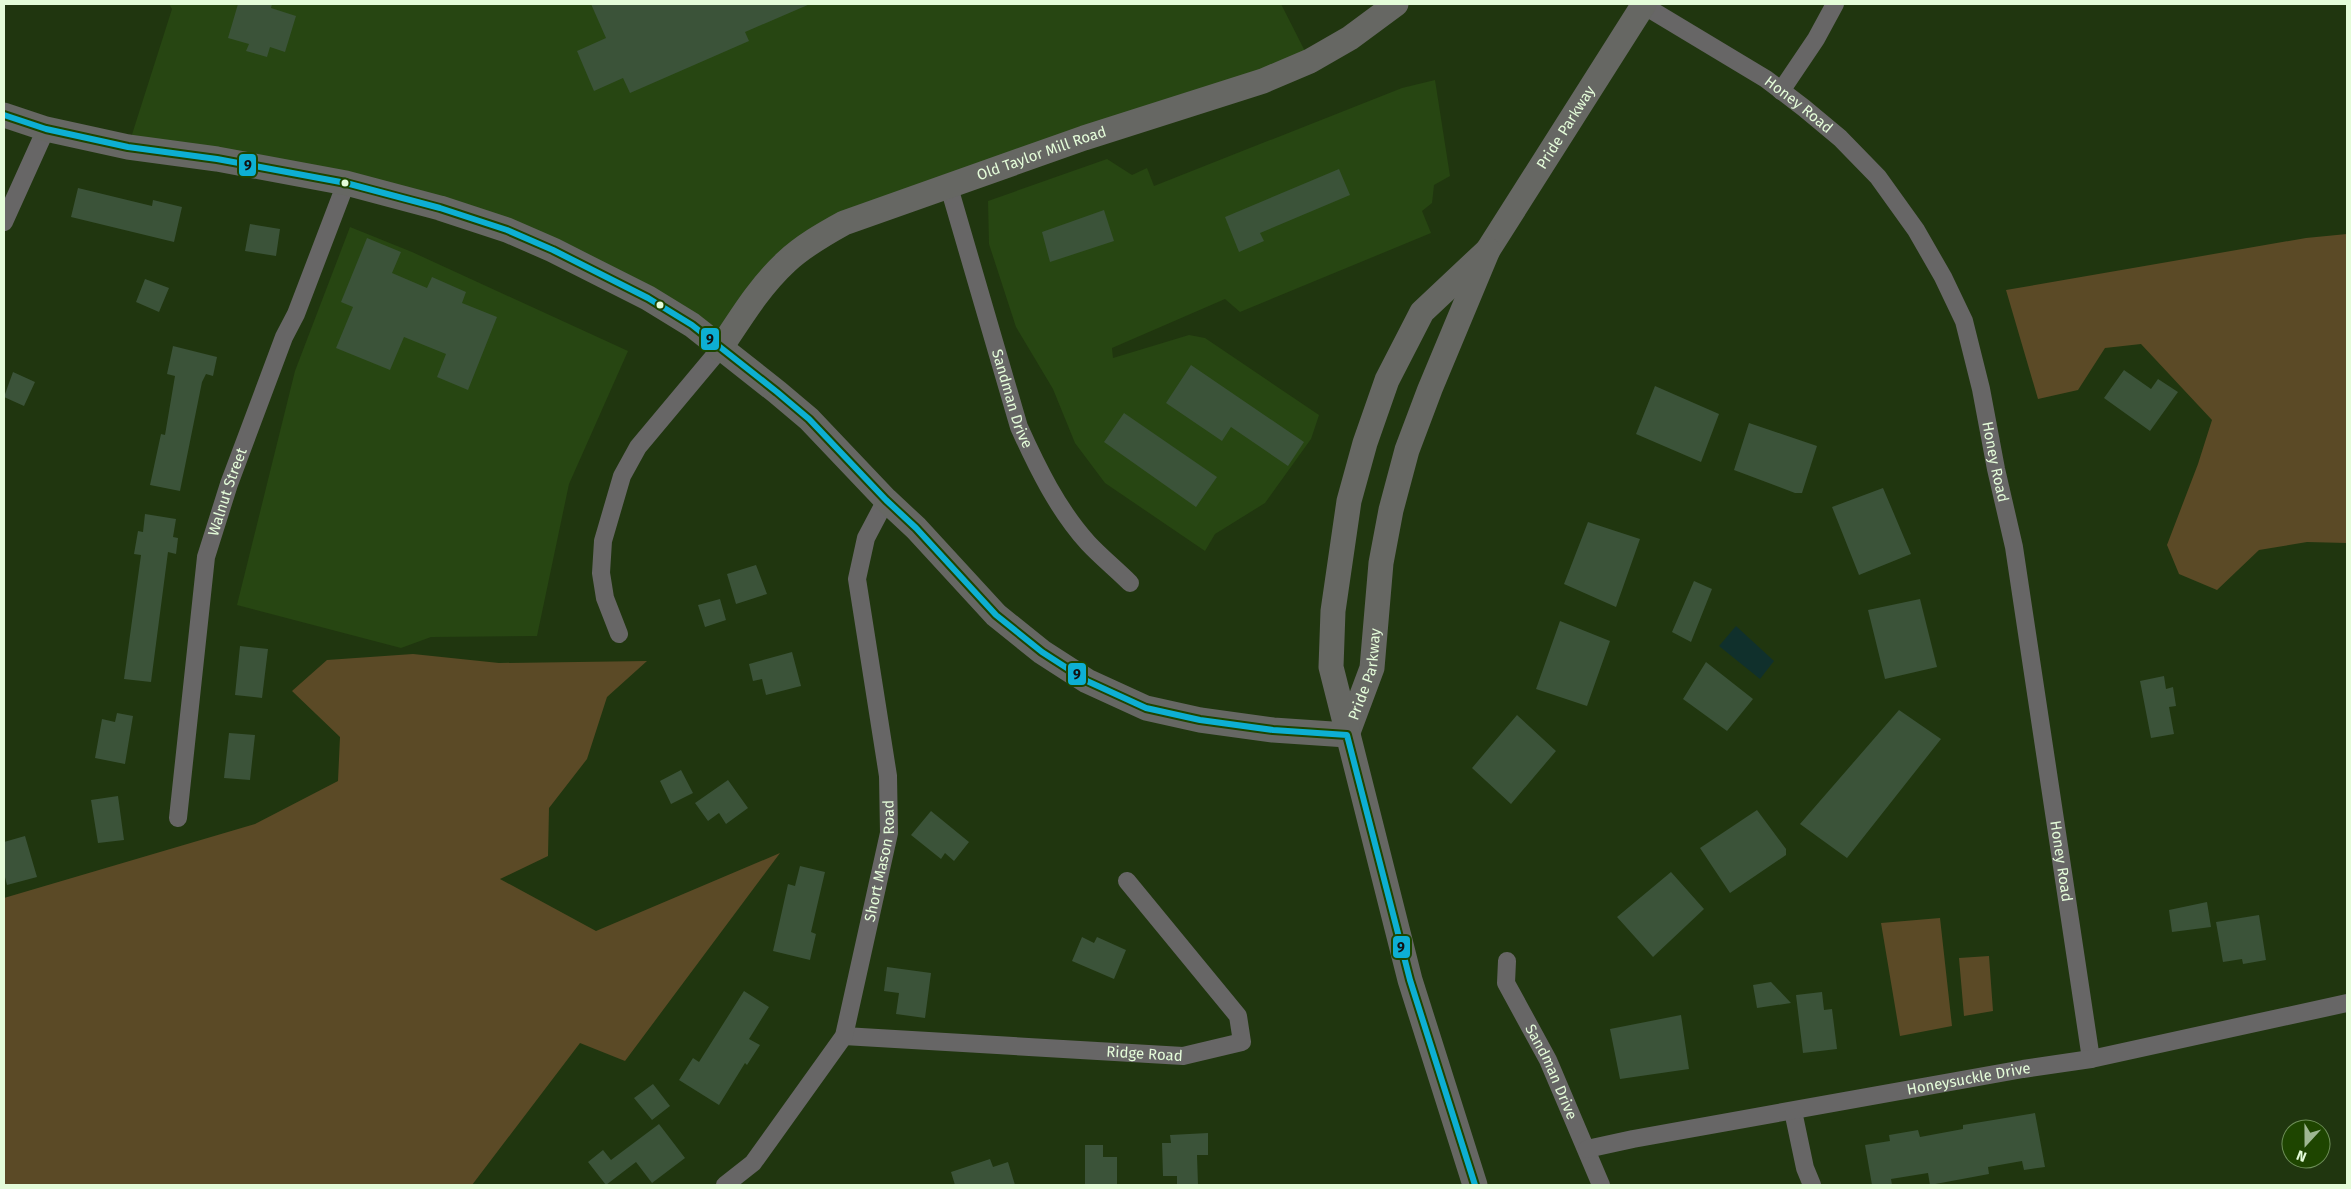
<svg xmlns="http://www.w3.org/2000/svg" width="2351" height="1189" font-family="'Fira Sans',sans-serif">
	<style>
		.built { fill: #274612 }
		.green { fill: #5b4a26 }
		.water { fill: #10302c }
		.building { fill: #3b5339 }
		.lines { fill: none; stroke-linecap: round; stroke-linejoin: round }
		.street { stroke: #676666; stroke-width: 18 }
		.secondary { stroke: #666763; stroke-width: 25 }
		.bus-1-casing { stroke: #1e4500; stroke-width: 10 }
		.bus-1 { stroke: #0dafd3; stroke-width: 6 }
		.bus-dot { fill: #e4fcd9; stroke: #1e4500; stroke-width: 2 }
		.labels { text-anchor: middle; stroke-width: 5; stroke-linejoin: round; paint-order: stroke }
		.street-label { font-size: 15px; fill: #e4fcd9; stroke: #1e4500 }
		.line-badge { stroke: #1e4500; stroke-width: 2 }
		.pale-badge-label { font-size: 14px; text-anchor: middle; font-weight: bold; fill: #111 }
	</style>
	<rect width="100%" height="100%" fill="#20360f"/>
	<path class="built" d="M 169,4 L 1281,4 L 1310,61 L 814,240 L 720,349 L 507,230 L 128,147 L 172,9 Z
		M 1435,80 L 1450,176 L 1434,185 L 1432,203 L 1422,211 L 1431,233 L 1240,312 L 1225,299 L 1112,348 L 1113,358 L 1189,335 L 1205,338 L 1319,415 L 1311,439 L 1265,503 L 1215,534 L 1205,551 L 1105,483 L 1075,443 L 1053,389 L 1016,327 L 989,244 L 988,201 L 1107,159 L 1132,175 L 1147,168 L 1154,186 L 1402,88 Z
		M 350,227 L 412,252 L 628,351 L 569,484 L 537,636 L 431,637 L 401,648 L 237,605 L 295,371 Z"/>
	<path class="green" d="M 2347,234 L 2347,543 L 2307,542 L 2259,550 L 2217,590 L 2179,574 L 2167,545 L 2198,464 L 2212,420 L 2141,344 L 2105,348 L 2078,390 L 2038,399 L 2006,290 L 2306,238 Z
		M 413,654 L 499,663 L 647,661 L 607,697 L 587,759 L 549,808 L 548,856 L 500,879 L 596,931 L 780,853 L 625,1061 L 580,1043 L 472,1185 L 4,1185 L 4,898 L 255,824 L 338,781 L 340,737 L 292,691 L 327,660 Z
		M 1940,918 L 1952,1026 L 1900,1036 L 1881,923 Z
		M 1989,956 L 1993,1011 L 1964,1016 L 1959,958 Z"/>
	<path class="water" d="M 1736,626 L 1774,661 L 1760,679 L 1719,646 Z"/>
	<path class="building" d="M 238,4 L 272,4 L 271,8 L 296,16 L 285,52 L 270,47 L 267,57 L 246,51 L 249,44 L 228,38 Z
		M 591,4 L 810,4 L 745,32 L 749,41 L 630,93 L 623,78 L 594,91 L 577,51 L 606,38 Z
		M 1339,169 L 1350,195 L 1260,233 L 1264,241 L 1239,252 L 1225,217 Z
		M 78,188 L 152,206 L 153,200 L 182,207 L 174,242 L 71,217 Z
		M 1104,210 L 1114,241 L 1050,262 L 1042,232 Z
		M 250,224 L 280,229 L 276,256 L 245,251 Z
		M 367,238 L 401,252 L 392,273 L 427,288 L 432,277 L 466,292 L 462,303 L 497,317 L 468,390 L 437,377 L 446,354 L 404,337 L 390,370 L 336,348 L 353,307 L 341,302 Z
		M 145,279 L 169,288 L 159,312 L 136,302 Z
		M 173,346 L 217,357 L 213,376 L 206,374 L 202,382 L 180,491 L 150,485 L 161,434 L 165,435 L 175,376 L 167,374 Z
		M 1191,365 L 1304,442 L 1288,466 L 1231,427 L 1222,441 L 1166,403 Z
		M 2124,370 L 2151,389 L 2158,379 L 2178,392 L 2150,431 L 2104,398 Z
		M 13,372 L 35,382 L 24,406 L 4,397 Z
		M 1655,386 L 1719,414 L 1701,462 L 1636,434 Z
		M 1124,413 L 1217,477 L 1196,507 L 1104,442 Z
		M 1749,423 L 1817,446 L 1802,493 L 1795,493 L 1734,470 Z
		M 1883,488 L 1911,554 L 1859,575 L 1832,507 Z
		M 145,514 L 176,519 L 173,537 L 178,538 L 176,554 L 168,552 L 151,682 L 124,679 L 141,555 L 134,554 L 138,531 L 143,532 Z
		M 1588,522 L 1640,539 L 1616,607 L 1564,584 Z
		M 756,565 L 767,594 L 736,604 L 727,574 Z
		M 1694,581 L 1712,589 L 1691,642 L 1672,632 Z
		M 720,599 L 726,620 L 705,627 L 698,605 Z
		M 1920,599 L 1937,667 L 1885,679 L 1868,610 Z
		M 1560,621 L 1610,641 L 1587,706 L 1536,689 Z
		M 240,646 L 268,649 L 262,698 L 235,695 Z
		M 792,652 L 801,686 L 766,695 L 762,679 L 753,681 L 749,664 Z
		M 1706,662 L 1753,699 L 1727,731 L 1683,699 Z
		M 2164,676 L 2166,689 L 2173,687 L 2176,706 L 2169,707 L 2174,734 L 2151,738 L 2140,681 Z
		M 1899,710 L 1941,739 L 1847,858 L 1800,824 Z
		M 117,713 L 133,716 L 125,764 L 95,758 L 102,719 L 115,722 Z
		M 1517,715 L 1556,751 L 1511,804 L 1472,768 Z
		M 229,733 L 255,735 L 250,780 L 224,778 Z
		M 681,770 L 693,793 L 671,804 L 660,781 Z
		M 728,780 L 748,808 L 726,824 L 719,813 L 708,821 L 695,803 Z
		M 118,796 L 124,840 L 98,843 L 91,800 Z
		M 1757,810 L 1786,849 L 1786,855 L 1730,893 L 1700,848 Z
		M 931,811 L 969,842 L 954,861 L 945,853 L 941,859 L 911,835 Z
		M 25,836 L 37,877 L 7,885 L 4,873 L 4,842 Z
		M 800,866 L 825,872 L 811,932 L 816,934 L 810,960 L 773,951 L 788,884 L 795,886 Z
		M 1671,872 L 1704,909 L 1653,957 L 1617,917 Z
		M 2207,902 L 2211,927 L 2172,932 L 2169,910 Z
		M 2259,915 L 2266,960 L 2243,964 L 2242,959 L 2223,962 L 2216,922 Z
		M 1082,937 L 1094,943 L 1097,937 L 1126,950 L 1114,979 L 1072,961 Z
		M 887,967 L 931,973 L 925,1018 L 896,1014 L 899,993 L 884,991 Z
		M 1771,982 L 1791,1003 L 1757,1008 L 1753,985 Z
		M 744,991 L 769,1007 L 749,1039 L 760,1045 L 747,1065 L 745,1063 L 719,1105 L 679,1080 L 693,1058 L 699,1062 Z
		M 1822,992 L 1824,1010 L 1832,1009 L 1837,1049 L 1803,1053 L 1796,995 Z
		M 1681,1015 L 1689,1069 L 1620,1079 L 1610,1029 Z
		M 653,1084 L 670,1106 L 652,1120 L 634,1098 Z
		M 2035,1113 L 2045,1167 L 2024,1170 L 2022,1161 L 1988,1167 L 1989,1174 L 1930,1185 L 1928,1173 L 1891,1179 L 1892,1185 L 1872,1185 L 1865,1145 L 1890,1141 L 1889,1135 L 1918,1130 L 1920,1137 L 1963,1129 L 1963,1125 Z
		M 659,1124 L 685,1158 L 652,1183 L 636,1162 L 606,1185 L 588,1162 L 603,1150 L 611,1160 Z
		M 1208,1133 L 1208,1155 L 1197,1155 L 1198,1185 L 1177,1185 L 1177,1176 L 1163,1176 L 1162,1143 L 1171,1143 L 1170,1135 Z
		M 1085,1145 L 1103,1145 L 1103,1157 L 1117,1157 L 1117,1185 L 1085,1185 Z
		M 990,1159 L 993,1167 L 1008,1162 L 1015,1185 L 955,1185 L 951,1172 Z"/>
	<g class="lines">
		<g class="street">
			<path id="s1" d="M 1643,5 L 1766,79 L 1804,108 L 1840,138 L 1878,177 L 1916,230 L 1943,277 L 1964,321 L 1981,389 L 1996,469 L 2014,547 L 2091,1059"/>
			<path d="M 1781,91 L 1816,39 L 1835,4"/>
			<path id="s2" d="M 949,187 L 1019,427 C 1037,467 1058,510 1088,543 C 1101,557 1116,569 1130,583"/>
			<path d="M 4,222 L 46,129"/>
			<path d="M 619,634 L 605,598 L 601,573 L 603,541 L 622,476 L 638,447 L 720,349"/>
			<path id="s3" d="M 178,818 L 206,557 L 229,484 L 284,337 L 296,314 L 346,183"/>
			<path id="s4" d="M 1507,961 L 1506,983 L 1548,1060 L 1601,1185"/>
			<path id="s5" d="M 844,1036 L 1183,1056 L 1242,1042 L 1238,1016 L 1127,881"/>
			<path d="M 1793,1111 L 1805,1168 L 1812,1185"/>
			<path id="s6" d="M 1587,1149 L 1633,1139 L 2023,1069 L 2091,1059 L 2347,1003"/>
			<path id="s7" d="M 725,1185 L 753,1163 L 844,1036 L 889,833 L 888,776 L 857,579 L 866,538 L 886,500"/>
		</g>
		<g class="secondary">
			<path d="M 4,115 L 46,129 L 128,147 L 217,159 L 346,183 L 440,208 L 507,230 L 553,250 L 648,298 L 692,325 L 777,392 L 809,419 L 886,500 L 916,528 L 996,615 L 1042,652 L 1087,681 L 1146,708 L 1200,720 L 1273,730 L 1347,735"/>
			<path id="s8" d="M 720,349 C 740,319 759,287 786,262 C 803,246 824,234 844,223 L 1084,138 L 1263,81 L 1310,61 L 1350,38 L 1396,4"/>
			<path id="s9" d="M 1347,735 L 1372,668 L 1381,563 L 1391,510 L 1407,450 L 1430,389 L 1488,250 L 1644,4"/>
			<path d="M 1475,1185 L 1410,980 L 1331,667 L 1333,611 L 1349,501 L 1365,443 L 1387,380 L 1422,312 L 1488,250"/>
		</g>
		<g class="bus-1-casing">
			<path id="bus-1" d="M 4,115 L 46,129 L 128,147 L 217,159 L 346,183 L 440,208 L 507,230 L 553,250 L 648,298 L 692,325 L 777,392 L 809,419 L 886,500 L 916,528 L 996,615 L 1042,652 L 1087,681 L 1146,708 L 1200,720 L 1273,730 L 1347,735 L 1410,980 L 1475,1185"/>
		</g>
		<use href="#bus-1" class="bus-1"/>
	</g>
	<g class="bus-dot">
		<circle cx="345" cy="183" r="4.5"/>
		<circle cx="660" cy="305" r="4.5"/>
	</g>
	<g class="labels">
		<g class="street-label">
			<text dy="5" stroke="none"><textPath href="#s1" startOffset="185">Honey Road</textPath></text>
			<text dy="5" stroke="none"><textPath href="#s9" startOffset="654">Pride Parkway</textPath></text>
			<text dy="5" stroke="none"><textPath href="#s8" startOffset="389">Old Taylor Mill Road</textPath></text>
			<text dy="5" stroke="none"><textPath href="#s2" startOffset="221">Sandman Drive</textPath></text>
			<text dy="5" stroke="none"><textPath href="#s1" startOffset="605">Honey Road</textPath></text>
			<text dy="5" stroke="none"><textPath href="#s3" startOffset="331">Walnut Street</textPath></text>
			<text dy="5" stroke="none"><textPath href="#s9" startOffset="64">Pride Parkway</textPath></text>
			<text dy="5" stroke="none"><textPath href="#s7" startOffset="371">Short Mason Road</textPath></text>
			<text dy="5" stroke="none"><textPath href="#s1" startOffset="1010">Honey Road</textPath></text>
			<text dy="5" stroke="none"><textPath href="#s5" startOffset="301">Ridge Road</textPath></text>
			<text dy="5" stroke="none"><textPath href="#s4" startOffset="122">Sandman Drive</textPath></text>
			<text dy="5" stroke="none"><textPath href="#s6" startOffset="388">Honeysuckle Drive</textPath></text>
		</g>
	</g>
	<g class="line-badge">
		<rect x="238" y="153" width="19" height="24" rx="5" fill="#0dafd3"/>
		<rect x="700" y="327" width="20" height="24" rx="5" fill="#0dafd3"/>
		<rect x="1067" y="662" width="20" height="24" rx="5" fill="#0dafd3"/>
		<rect x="1392" y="935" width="19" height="24" rx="5" fill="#0dafd3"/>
	</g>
	<g class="pale-badge-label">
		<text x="248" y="170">9</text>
		<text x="710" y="344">9</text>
		<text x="1077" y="679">9</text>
		<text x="1401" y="952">9</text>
	</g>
	<rect width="2351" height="1189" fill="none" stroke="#e4fcd9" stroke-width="10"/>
	<g transform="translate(2306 1144) rotate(201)"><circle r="24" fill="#1e4500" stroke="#6d8e57"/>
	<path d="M0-4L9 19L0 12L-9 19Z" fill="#9fb792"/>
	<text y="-8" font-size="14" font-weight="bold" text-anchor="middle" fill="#e4fcd9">N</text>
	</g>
</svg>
